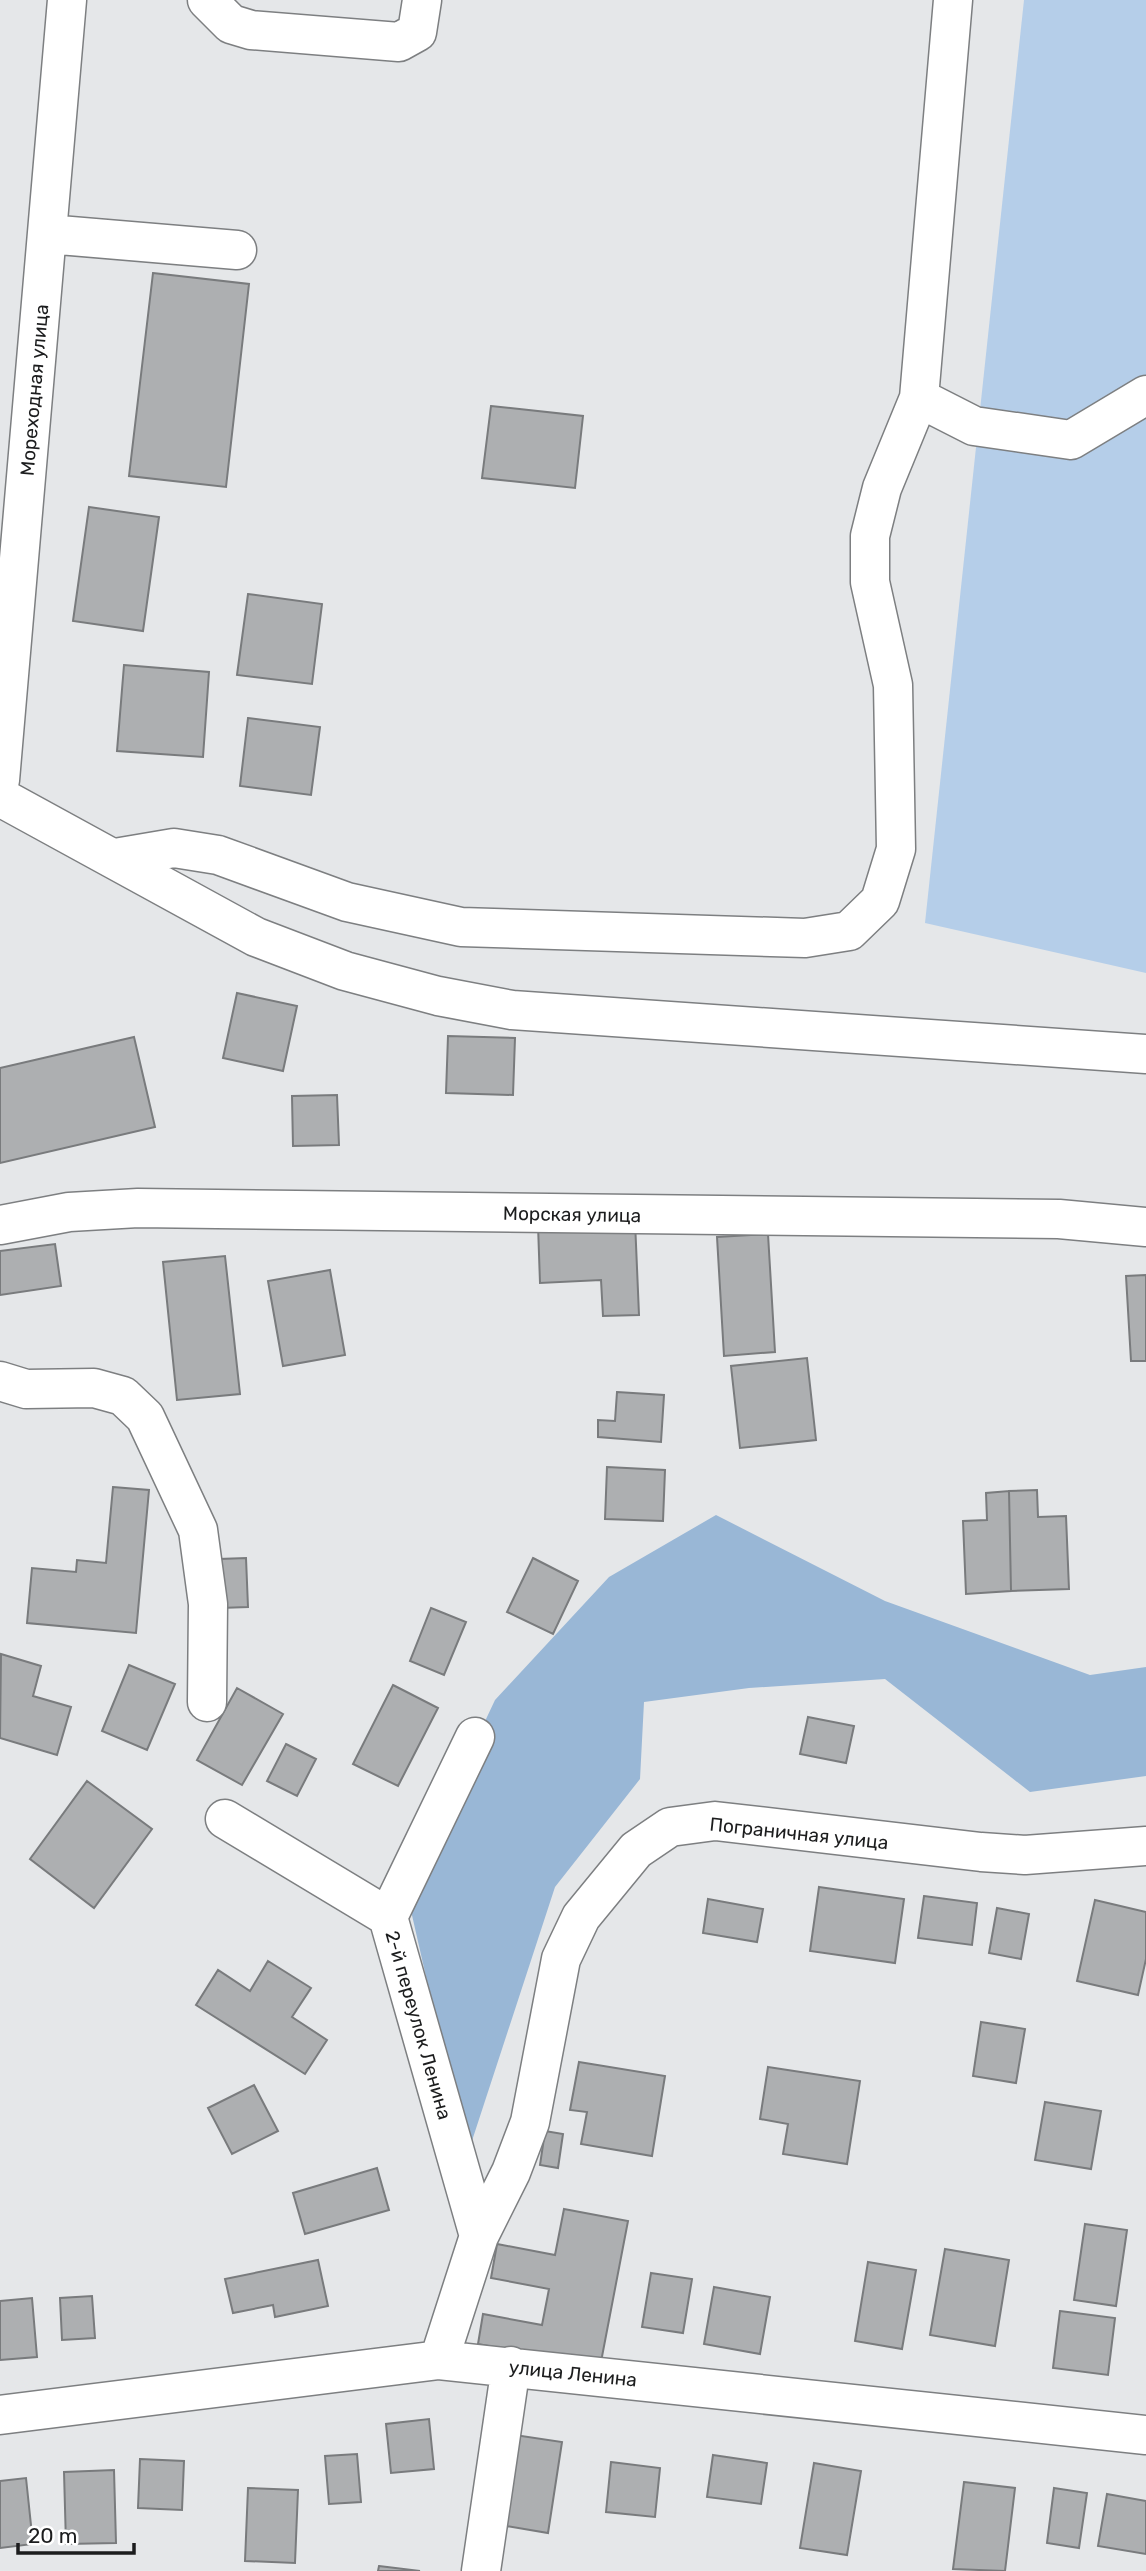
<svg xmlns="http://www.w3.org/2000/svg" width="1146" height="2571" font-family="Rubik,sans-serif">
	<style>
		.green { fill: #b5cee9 }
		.forest { fill: #99b7d6 }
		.building { fill: #adafb1; stroke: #797b7d; stroke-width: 2 }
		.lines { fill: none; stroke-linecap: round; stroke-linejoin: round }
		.minor-casing { stroke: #7d7f81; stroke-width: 41 }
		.minor { stroke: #fff; stroke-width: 38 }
		.labels { text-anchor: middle; stroke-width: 6; stroke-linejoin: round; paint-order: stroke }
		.street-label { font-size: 19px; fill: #1c1d1e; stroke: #fff }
	</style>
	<rect width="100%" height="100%" fill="#e5e7e9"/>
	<path class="green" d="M 1024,0 L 1146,0 L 1146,973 L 925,923 Z"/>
	<path class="forest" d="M 716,1515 L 885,1601 L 1090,1675 L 1146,1667 L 1146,1776 L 1030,1792 L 885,1679 L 749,1688 L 644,1702 L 640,1779 L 555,1887 L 467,2156 L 406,1889 L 495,1700 L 609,1577 Z"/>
	<path class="building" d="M 153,273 L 249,284 L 226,487 L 129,476 Z
		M 491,406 L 583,416 L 575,488 L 482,478 Z
		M 89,507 L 159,517 L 143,631 L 73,621 Z
		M 248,594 L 322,604 L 312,684 L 237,675 Z
		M 124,665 L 209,672 L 203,757 L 117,751 Z
		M 248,718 L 320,727 L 311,795 L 240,786 Z
		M 237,993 L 297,1006 L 283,1071 L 223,1058 Z
		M 448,1036 L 515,1038 L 513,1095 L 446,1093 Z
		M 134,1037 L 155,1127 L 0,1163 L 0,1068 Z
		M 337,1095 L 339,1145 L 293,1146 L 292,1096 Z
		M 635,1221 L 639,1315 L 603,1316 L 601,1280 L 540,1283 L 538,1225 Z
		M 768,1234 L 775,1352 L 724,1356 L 717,1237 Z
		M 55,1244 L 61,1286 L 0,1295 L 0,1251 Z
		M 225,1256 L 240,1394 L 177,1400 L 163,1262 Z
		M 330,1270 L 345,1355 L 283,1366 L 268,1281 Z
		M 1146,1275 L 1146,1361 L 1131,1361 L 1126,1276 Z
		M 807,1358 L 816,1440 L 740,1448 L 731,1366 Z
		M 617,1392 L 664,1395 L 661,1442 L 598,1437 L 598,1420 L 615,1421 Z
		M 607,1467 L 665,1470 L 663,1521 L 605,1519 Z
		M 113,1487 L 149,1490 L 136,1633 L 27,1623 L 32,1568 L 76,1572 L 77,1560 L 106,1563 Z
		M 1037,1490 L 1038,1517 L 1066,1516 L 1069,1589 L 1011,1591 L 1009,1491 Z
		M 1009,1491 L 1011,1591 L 966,1594 L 963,1521 L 987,1520 L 986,1493 Z
		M 246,1558 L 248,1607 L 220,1608 L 219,1559 Z
		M 533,1558 L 578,1581 L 553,1634 L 507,1612 Z
		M 431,1608 L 466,1622 L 444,1675 L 410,1661 Z
		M 1,1654 L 41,1666 L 33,1696 L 71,1707 L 57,1755 L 0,1738 Z
		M 129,1665 L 175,1684 L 147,1750 L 102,1731 Z
		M 393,1685 L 438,1708 L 398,1786 L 353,1764 Z
		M 237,1688 L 283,1714 L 242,1785 L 197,1760 Z
		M 808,1717 L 854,1726 L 846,1763 L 800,1754 Z
		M 286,1744 L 316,1759 L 297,1796 L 267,1781 Z
		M 87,1781 L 152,1829 L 94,1908 L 30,1859 Z
		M 819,1887 L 904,1899 L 895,1963 L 810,1951 Z
		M 924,1896 L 977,1903 L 972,1945 L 918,1938 Z
		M 708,1899 L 763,1909 L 757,1942 L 703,1933 Z
		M 1095,1900 L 1146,1912 L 1146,1959 L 1138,1995 L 1077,1981 Z
		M 997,1908 L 1029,1914 L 1021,1959 L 989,1953 Z
		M 268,1961 L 311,1988 L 292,2017 L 327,2040 L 305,2074 L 196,2005 L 218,1970 L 250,1991 Z
		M 981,2022 L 1025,2029 L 1016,2083 L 973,2076 Z
		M 579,2062 L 665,2076 L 652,2156 L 581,2144 L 587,2112 L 570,2110 Z
		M 768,2067 L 860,2081 L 847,2164 L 783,2154 L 788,2124 L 760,2119 Z
		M 254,2085 L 278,2131 L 232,2154 L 208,2108 Z
		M 1045,2102 L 1101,2111 L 1091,2169 L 1035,2160 Z
		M 545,2131 L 563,2134 L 558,2168 L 540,2165 Z
		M 377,2168 L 389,2210 L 305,2234 L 293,2193 Z
		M 564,2209 L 628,2221 L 600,2367 L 478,2344 L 483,2314 L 542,2325 L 549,2289 L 491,2278 L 497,2244 L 555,2255 Z
		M 1085,2224 L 1127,2230 L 1116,2306 L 1074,2300 Z
		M 945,2249 L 1009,2260 L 995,2346 L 930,2335 Z
		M 318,2260 L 328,2306 L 275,2317 L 273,2305 L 233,2313 L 225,2279 Z
		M 868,2262 L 916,2270 L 902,2349 L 855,2341 Z
		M 651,2273 L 692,2279 L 683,2333 L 642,2327 Z
		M 714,2287 L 770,2297 L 760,2354 L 704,2344 Z
		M 92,2296 L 95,2338 L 62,2340 L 60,2298 Z
		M 32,2298 L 37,2357 L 0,2360 L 0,2301 Z
		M 1060,2311 L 1115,2318 L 1108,2375 L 1053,2368 Z
		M 429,2419 L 434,2469 L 391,2473 L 386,2424 Z
		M 508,2434 L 562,2442 L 548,2533 L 494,2524 Z
		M 357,2454 L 361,2502 L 329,2504 L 325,2456 Z
		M 713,2455 L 767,2463 L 761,2504 L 707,2497 Z
		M 140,2459 L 184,2461 L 182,2510 L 138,2508 Z
		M 611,2462 L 660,2468 L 655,2517 L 606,2512 Z
		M 814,2463 L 861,2471 L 847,2555 L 800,2548 Z
		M 114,2470 L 116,2543 L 66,2544 L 64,2472 Z
		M 26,2478 L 33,2544 L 0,2548 L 0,2481 Z
		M 964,2482 L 1015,2488 L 1005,2571 L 953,2569 Z
		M 248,2488 L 298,2490 L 295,2563 L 245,2561 Z
		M 1054,2488 L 1087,2493 L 1079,2548 L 1047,2543 Z
		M 1107,2494 L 1146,2501 L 1146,2554 L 1098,2546 Z
		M 379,2566 L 420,2571 L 378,2571 Z"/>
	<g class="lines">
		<g class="minor-casing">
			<path id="minor" d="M 207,0 L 231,24 L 251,30 L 399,42 L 417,32 L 422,0
				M 47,234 L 237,250
				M 919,398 L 953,0
				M 0,780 L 67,0
				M 0,797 L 256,937 L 345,971 L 438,996 L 512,1010 L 1146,1054
				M 115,858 L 174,848 L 218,855 L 347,902 L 461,927 L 805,938 L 849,931 L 880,901 L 896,849 L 893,685 L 870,582 L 870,536 L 882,488 L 919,398 L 974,426 L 1071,440 L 1146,395
				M 0,1225 L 69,1212 L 138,1208 L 1059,1219 L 1146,1227
				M 0,1381 L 26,1389 L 94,1388 L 123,1396 L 145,1417 L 198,1530 L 208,1604 L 207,1702
				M 225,1819 L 388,1917 L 479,2236
				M 388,1917 L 475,1737
				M 439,2360 L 479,2236 L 511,2172 L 530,2122 L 561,1959 L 581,1917 L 636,1850 L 670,1827 L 715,1821 L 981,1852 L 1025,1855 L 1146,1846
				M 0,2415 L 439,2360 L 1146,2435
				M 481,2571 L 511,2366"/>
		</g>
		<use href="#minor" class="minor"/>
	</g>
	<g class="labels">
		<g class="street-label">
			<text transform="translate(34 390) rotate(-85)" y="7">Мореходная улица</text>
			<text transform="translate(572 1214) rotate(1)" y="7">Морская улица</text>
			<text transform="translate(799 1833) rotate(6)" y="7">Пограничная улица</text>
			<text transform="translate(419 2025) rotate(74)" y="7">2-й переулок Ленина</text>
			<text transform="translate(573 2373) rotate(6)" y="7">улица Ленина</text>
		</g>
	</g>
	<path d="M18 2543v10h116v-10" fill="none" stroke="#1c1d1e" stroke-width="3.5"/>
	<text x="28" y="2543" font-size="21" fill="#1c1d1e" stroke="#ffffff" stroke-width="5" paint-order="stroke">20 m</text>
</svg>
